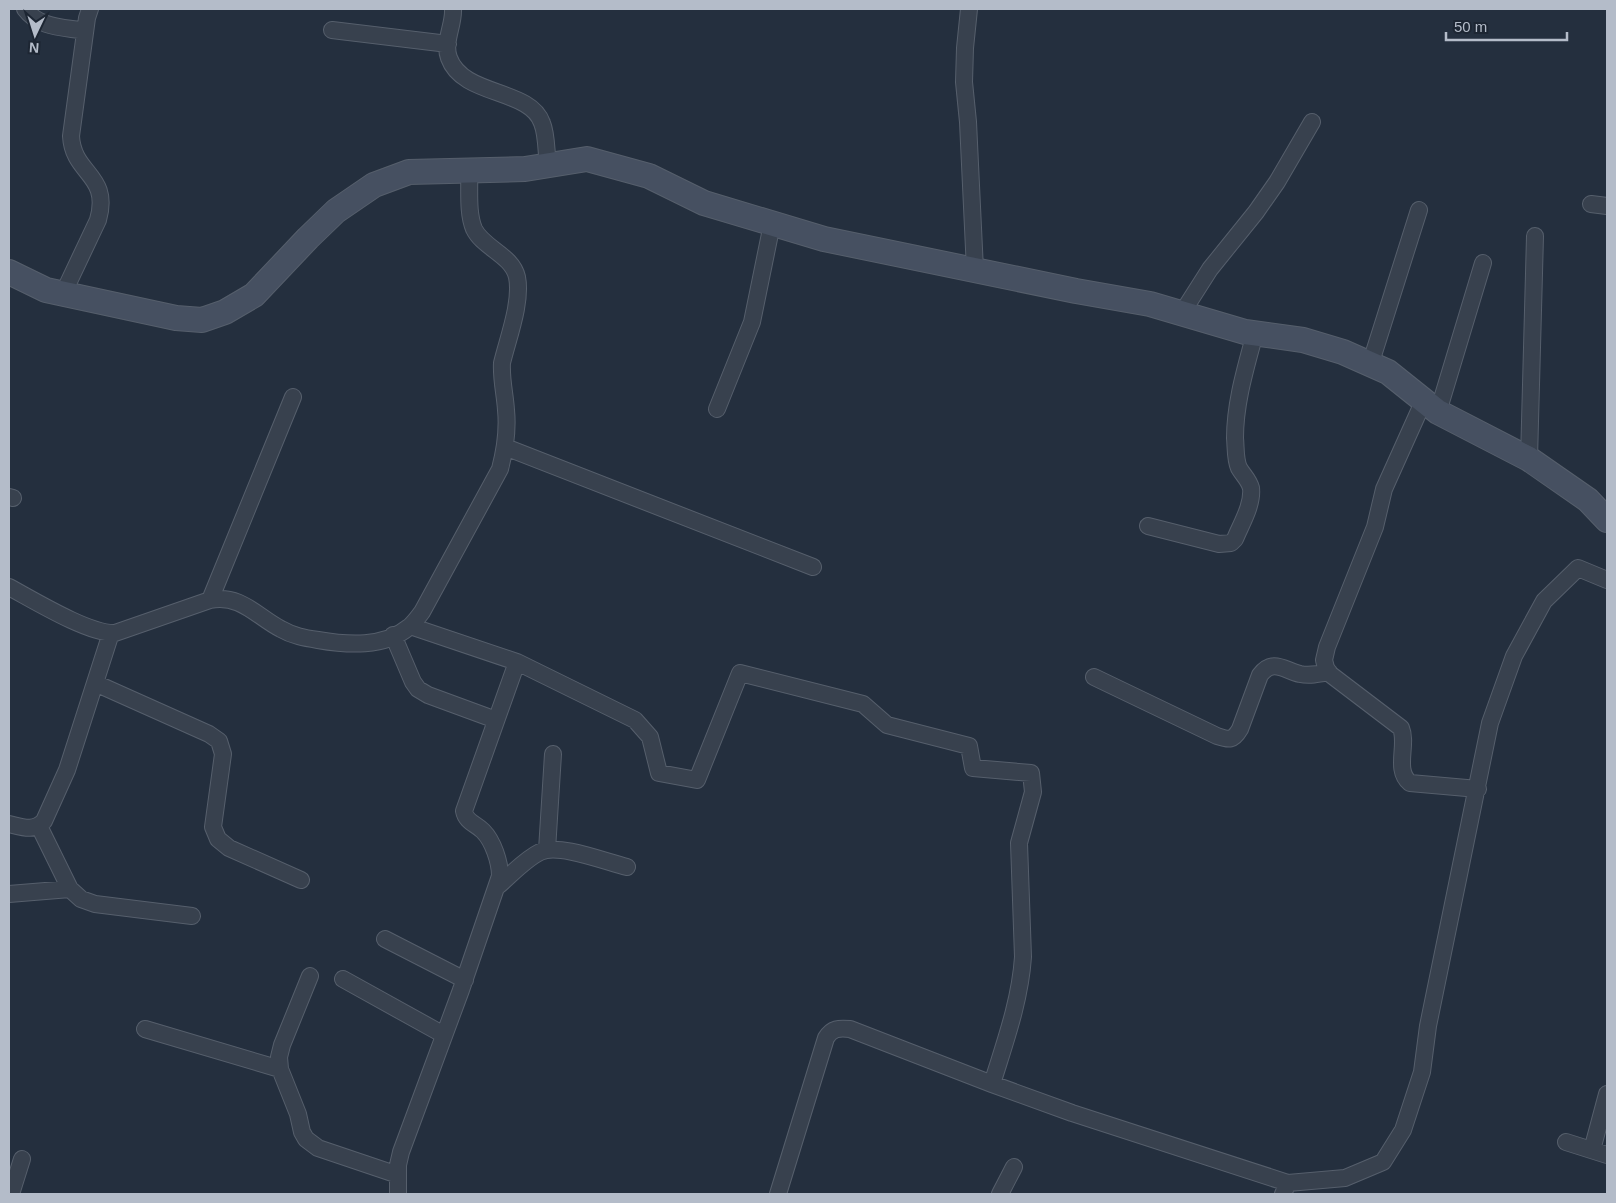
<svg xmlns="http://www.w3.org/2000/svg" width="1616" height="1203" font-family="Arial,sans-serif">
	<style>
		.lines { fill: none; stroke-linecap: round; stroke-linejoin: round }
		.street-casing { stroke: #565f6c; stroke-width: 18 }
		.secondary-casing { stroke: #565f6c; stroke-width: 26 }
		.street { stroke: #38414e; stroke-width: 16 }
		.secondary { stroke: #465061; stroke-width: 24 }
	</style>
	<rect width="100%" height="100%" fill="#242f3e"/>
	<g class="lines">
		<g class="street-casing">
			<path id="street" d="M 25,9 C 39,28 63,27 85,31
				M 453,9 C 454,25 443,42 449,58 C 463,97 530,88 542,123 C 547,135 546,152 548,165
				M 969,9 L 965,48 L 964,82 L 968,122 L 975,270
				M 332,30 L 448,44
				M 1591,204 L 1607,206
				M 63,294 L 98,220 C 111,174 73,175 71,136 L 87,18 L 90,9
				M 1182,313 L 1210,269 L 1256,212 L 1277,182 L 1312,122
				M 1370,365 L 1419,210
				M 1424,400 L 1384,489 L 1375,527 L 1327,647 L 1324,660 L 1326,668 L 1330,674 L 1401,728 C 1408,745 1394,770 1410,783 L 1478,789
				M 717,409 L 752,322 L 772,224
				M 1438,412 L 1483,263
				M 505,447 L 813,567
				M 1529,459 L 1535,236
				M 9,497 L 13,498
				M 1148,526 L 1219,544 L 1231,543 L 1235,539 C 1241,524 1253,505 1251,488 C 1249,480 1243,475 1239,468 C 1235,459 1236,448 1235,438 C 1235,402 1246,367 1255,333
				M 9,587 C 35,601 89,634 115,633 L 210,600 C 241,594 256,616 281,629 C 293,636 305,638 318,640 C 347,645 384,648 409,627 C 414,623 418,617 422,612 L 500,469 C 505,450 508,430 506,410 C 505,394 501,379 502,363 C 508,338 522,302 517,277 C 512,255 483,248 474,229 C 467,212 470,189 469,172
				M 210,600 L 293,397
				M 410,626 L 517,662 L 635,720 L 650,737 L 659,773 L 697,780 L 740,673 L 863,704 L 887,725 L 969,746 L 973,768 L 1031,773 L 1033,792 L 1019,843 L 1023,957 C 1020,1001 1005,1042 992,1084
				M 393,635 L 413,682 L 418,689 L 428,695 L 496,720
				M 1094,677 L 1217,736 C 1229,740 1233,741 1240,729 L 1260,675 C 1273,658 1284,670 1300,674 C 1310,676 1319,674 1329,672
				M 95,683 L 209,734 L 219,741 L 223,754 L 213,827 L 218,839 L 229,848 L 301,880
				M 9,824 C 22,827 34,832 44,821 L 67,770 L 111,633
				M 39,826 L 70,889 L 81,899 L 95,904 L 192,916
				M 547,850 L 553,754
				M 498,886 C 511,875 524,860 540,852 C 559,843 606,862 627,867
				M 9,894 L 70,889
				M 385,939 L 465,980
				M 310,976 L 282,1045 L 279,1057 L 280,1069 L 298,1114 L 302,1132 L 306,1139 L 318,1148 L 398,1175
				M 343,979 L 444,1035
				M 145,1029 L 280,1069
				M 1566,1142 L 1607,1155
				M 1592,1150 L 1607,1094
				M 11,1194 L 22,1159
				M 398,1194 L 398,1165 L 401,1152 L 461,990 L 500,876 C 500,862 493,841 483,831 C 476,824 466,822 464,811 L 517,662
				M 778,1194 L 826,1038 C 832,1028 839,1028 850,1029 L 992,1084 L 1072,1113 L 1288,1183
				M 1000,1194 L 1014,1167
				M 1283,1194 L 1288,1183 L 1345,1178 L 1383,1162 L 1403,1130 L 1422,1072 L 1428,1026 L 1490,723 L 1514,656 L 1544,601 L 1578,568 L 1607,580"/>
		</g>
		<g class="secondary-casing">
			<path id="secondary" d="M 9,272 L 46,290 L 176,318 L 202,320 L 225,312 L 254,295 L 308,238 L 336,211 L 374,185 L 409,172 L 525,169 L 587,159 L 649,176 L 704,203 L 824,239 L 1076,291 L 1150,304 L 1245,332 L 1303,340 L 1343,352 L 1388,372 L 1438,412 L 1529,459 L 1588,500 L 1607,520"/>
		</g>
		<use href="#street" class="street"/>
		<use href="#secondary" class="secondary"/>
	</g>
	<rect width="1616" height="1203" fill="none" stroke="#b4bcc9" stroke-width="20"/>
	<g transform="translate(35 35) rotate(184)" stroke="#1d2633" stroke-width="4" paint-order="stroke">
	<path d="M0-4L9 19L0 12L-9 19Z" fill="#b4bcc9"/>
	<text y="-8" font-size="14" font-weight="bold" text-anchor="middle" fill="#b4bcc9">N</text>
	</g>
	<path d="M1446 32v8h121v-8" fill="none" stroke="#b4bcc9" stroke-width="2.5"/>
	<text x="1454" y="32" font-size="15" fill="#b4bcc9" stroke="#1d2633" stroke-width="4" paint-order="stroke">50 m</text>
</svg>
